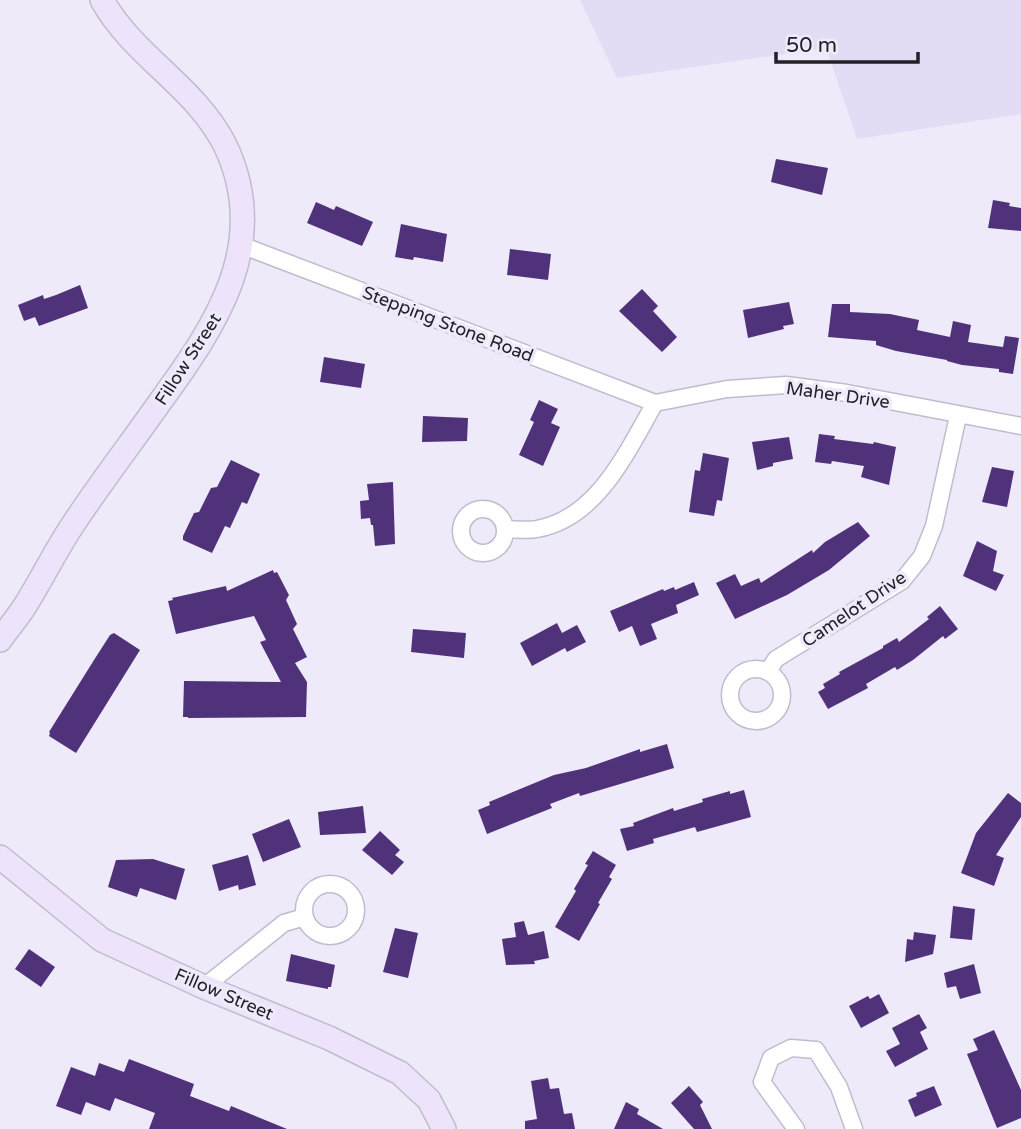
<svg xmlns="http://www.w3.org/2000/svg" width="1021" height="1129" font-family="'Varela Round',sans-serif">
	<style>
		.built { fill: #e4dcf4 }
		.building { fill: #50327a }
		.lines { fill: none; stroke-linecap: round; stroke-linejoin: round }
		.street-casing { stroke: #c1bccc; stroke-width: 19 }
		.secondary-casing { stroke: #c1bccc; stroke-width: 26 }
		.street { stroke: #fff; stroke-width: 16 }
		.secondary { stroke: #ede4fc; stroke-width: 23 }
		.labels { text-anchor: middle; stroke-width: 7; stroke-linejoin: round; paint-order: stroke }
		.street-label { font-size: 18px; fill: #232127; stroke: #efeafa }
	</style>
	<rect width="100%" height="100%" fill="#efeafa"/>
	<path class="built" d="M 580,0 L 1021,0 L 1021,114 L 857,139 L 826,48 L 617,78 Z"/>
	<path class="building" d="M 776,159 L 828,168 L 822,195 L 771,182 Z
		M 993,200 L 1010,203 L 1009,206 L 1021,208 L 1021,231 L 988,228 Z
		M 316,202 L 334,210 L 336,206 L 373,222 L 362,246 L 307,223 Z
		M 401,224 L 447,234 L 443,262 L 414,257 L 413,260 L 395,257 Z
		M 510,249 L 551,254 L 548,280 L 507,275 Z
		M 80,285 L 88,308 L 39,326 L 35,317 L 24,321 L 18,305 L 43,295 L 44,299 L 56,295 Z
		M 642,289 L 658,306 L 653,311 L 677,337 L 662,352 L 619,311 Z
		M 789,302 L 794,324 L 783,326 L 784,329 L 748,338 L 743,310 Z
		M 832,304 L 850,304 L 850,312 L 890,314 L 919,320 L 917,330 L 950,337 L 953,321 L 971,325 L 968,342 L 1003,347 L 1005,336 L 1019,338 L 1013,374 L 999,372 L 999,369 L 962,365 L 947,361 L 947,360 L 896,351 L 876,345 L 876,341 L 828,337 Z
		M 324,357 L 365,364 L 361,388 L 320,382 Z
		M 539,400 L 558,409 L 551,423 L 560,427 L 543,466 L 519,455 L 534,422 L 530,420 Z
		M 423,416 L 468,418 L 467,441 L 422,442 Z
		M 819,434 L 835,436 L 834,439 L 873,444 L 874,442 L 896,447 L 889,485 L 861,477 L 864,466 L 832,461 L 831,464 L 815,462 Z
		M 789,437 L 793,459 L 773,463 L 773,466 L 757,470 L 752,442 Z
		M 703,453 L 729,458 L 722,501 L 717,500 L 714,516 L 689,512 L 695,470 L 700,471 Z
		M 231,460 L 260,474 L 247,504 L 242,502 L 230,528 L 225,526 L 212,553 L 183,540 L 183,536 L 194,513 L 199,512 L 211,488 L 217,487 Z
		M 992,467 L 1014,471 L 1007,507 L 982,502 Z
		M 393,482 L 395,544 L 375,546 L 373,525 L 371,525 L 370,518 L 361,519 L 360,501 L 369,500 L 367,484 Z
		M 858,522 L 870,536 L 829,570 L 787,595 L 735,619 L 716,583 L 735,574 L 741,586 L 759,578 L 761,583 L 812,550 L 813,553 L 825,542 Z
		M 977,541 L 997,551 L 993,571 L 1004,575 L 996,591 L 963,576 Z
		M 273,570 L 274,573 L 277,572 L 289,595 L 286,600 L 297,624 L 293,629 L 307,657 L 295,663 L 307,682 L 306,717 L 188,718 L 188,717 L 183,717 L 184,681 L 281,682 L 260,642 L 266,640 L 254,616 L 176,634 L 168,601 L 173,600 L 172,598 L 226,586 L 227,591 Z
		M 694,582 L 699,595 L 676,605 L 678,613 L 651,624 L 657,639 L 640,646 L 632,626 L 619,632 L 610,611 L 663,589 L 664,591 L 674,587 L 675,590 Z
		M 940,606 L 958,629 L 945,639 L 943,636 L 913,660 L 897,670 L 895,667 L 866,684 L 868,688 L 828,709 L 818,692 L 825,688 L 823,684 L 840,674 L 839,672 L 883,648 L 883,646 L 897,638 L 899,642 L 929,619 L 927,617 Z
		M 557,623 L 562,633 L 577,625 L 586,642 L 567,652 L 565,648 L 532,666 L 520,643 Z
		M 413,629 L 466,633 L 464,658 L 411,652 Z
		M 114,633 L 140,650 L 76,753 L 49,736 L 50,733 L 49,732 L 94,660 L 110,635 Z
		M 667,744 L 674,768 L 580,796 L 579,793 L 550,804 L 552,808 L 487,834 L 478,810 L 490,805 L 489,802 L 554,775 L 586,768 L 640,749 L 640,752 Z
		M 744,790 L 751,817 L 697,832 L 695,827 L 653,839 L 654,843 L 627,851 L 620,829 L 634,826 L 633,823 L 673,808 L 674,811 L 703,802 L 702,799 L 730,791 L 730,794 Z
		M 1008,793 L 1021,803 L 1021,817 L 996,855 L 1004,858 L 994,886 L 961,873 L 976,833 Z
		M 363,806 L 366,833 L 320,835 L 318,812 Z
		M 289,819 L 301,847 L 263,862 L 252,834 Z
		M 380,831 L 400,850 L 395,855 L 404,862 L 392,875 L 362,850 Z
		M 593,851 L 616,865 L 609,877 L 612,879 L 598,903 L 600,904 L 579,941 L 555,927 L 576,891 L 574,889 L 588,865 L 585,864 Z
		M 248,855 L 256,885 L 239,890 L 238,885 L 219,891 L 212,865 Z
		M 153,859 L 185,869 L 176,900 L 140,888 L 137,897 L 108,887 L 116,860 Z
		M 953,906 L 975,909 L 972,940 L 950,938 Z
		M 524,921 L 528,935 L 544,931 L 549,958 L 534,961 L 535,964 L 506,965 L 502,939 L 516,937 L 514,923 Z
		M 395,928 L 418,933 L 408,978 L 383,972 Z
		M 914,932 L 936,935 L 933,954 L 905,962 L 907,939 L 913,940 Z
		M 29,949 L 55,967 L 41,987 L 15,969 Z
		M 291,954 L 335,965 L 331,987 L 328,987 L 328,989 L 286,981 Z
		M 974,964 L 981,993 L 960,999 L 956,986 L 947,988 L 944,973 Z
		M 879,994 L 889,1013 L 861,1028 L 849,1006 L 868,996 L 870,999 Z
		M 919,1014 L 927,1028 L 920,1032 L 928,1049 L 895,1067 L 886,1051 L 900,1044 L 892,1028 Z
		M 994,1030 L 1021,1090 L 1021,1118 L 997,1128 L 967,1054 L 978,1050 L 973,1039 Z
		M 129,1059 L 194,1084 L 190,1096 L 229,1111 L 231,1106 L 287,1129 L 149,1129 L 155,1113 L 115,1098 L 110,1111 L 86,1102 L 81,1115 L 56,1106 L 71,1067 L 95,1076 L 99,1063 L 124,1072 Z
		M 548,1078 L 550,1089 L 559,1088 L 564,1114 L 572,1113 L 575,1129 L 525,1129 L 525,1121 L 537,1119 L 531,1081 Z
		M 689,1086 L 703,1102 L 700,1105 L 712,1129 L 694,1129 L 671,1103 Z
		M 934,1086 L 942,1105 L 915,1117 L 908,1100 L 917,1096 L 916,1093 Z
		M 626,1102 L 639,1109 L 637,1114 L 663,1129 L 614,1129 Z"/>
	<g class="lines">
		<g class="street-casing">
			<path id="street" d="M 241,245 L 655,403
				M 655,403 L 727,389 L 786,385 L 847,393 L 1021,426
				M461 531a22 22 0 1 1 44 0a22 22 0 1 1-44 0Z
				M 505,529 C 515,529 527,531 537,529 C 598,518 627,451 655,403
				M730 695a26 26 0 1 1 52 0a26 26 0 1 1-52 0Z
				M 768,671 L 776,659 L 902,581 L 922,556 L 934,526 L 958,416
				M304 910a26 26 0 1 1 52 0a26 26 0 1 1-52 0Z
				M 204,987 L 284,923 L 305,917
				M 796,1129 L 762,1082 L 771,1058 L 791,1048 L 816,1050 L 839,1087 L 854,1129"/>
		</g>
		<g class="secondary-casing">
			<path id="secondary" d="M 0,640 C 9,627 20,615 28,601 C 44,575 57,548 74,523 C 101,482 132,442 160,402 C 216,325 272,243 225,145 C 196,87 133,56 102,0
				M 0,857 L 102,940 L 204,987 L 329,1038 L 400,1073 L 429,1100 L 444,1129"/>
		</g>
		<use href="#street" class="street"/>
		<use href="#secondary" class="secondary"/>
	</g>
	<g class="labels">
		<g class="street-label">
			<text transform="translate(448 324) rotate(21)" y="6">Stepping Stone Road</text>
			<text transform="translate(188 359) rotate(-57)" y="6">Fillow Street</text>
			<text transform="translate(838 395) rotate(8)" y="6">Maher Drive</text>
			<text transform="translate(854 609) rotate(-34)" y="6">Camelot Drive</text>
			<text transform="translate(224 994) rotate(23)" y="6">Fillow Street</text>
		</g>
	</g>
	<path d="M776 52v10h142v-10" fill="none" stroke="#232127" stroke-width="3.5"/>
	<text x="786" y="52" font-size="21" fill="#232127" stroke="#efeafa" stroke-width="5" paint-order="stroke">50 m</text>
</svg>
